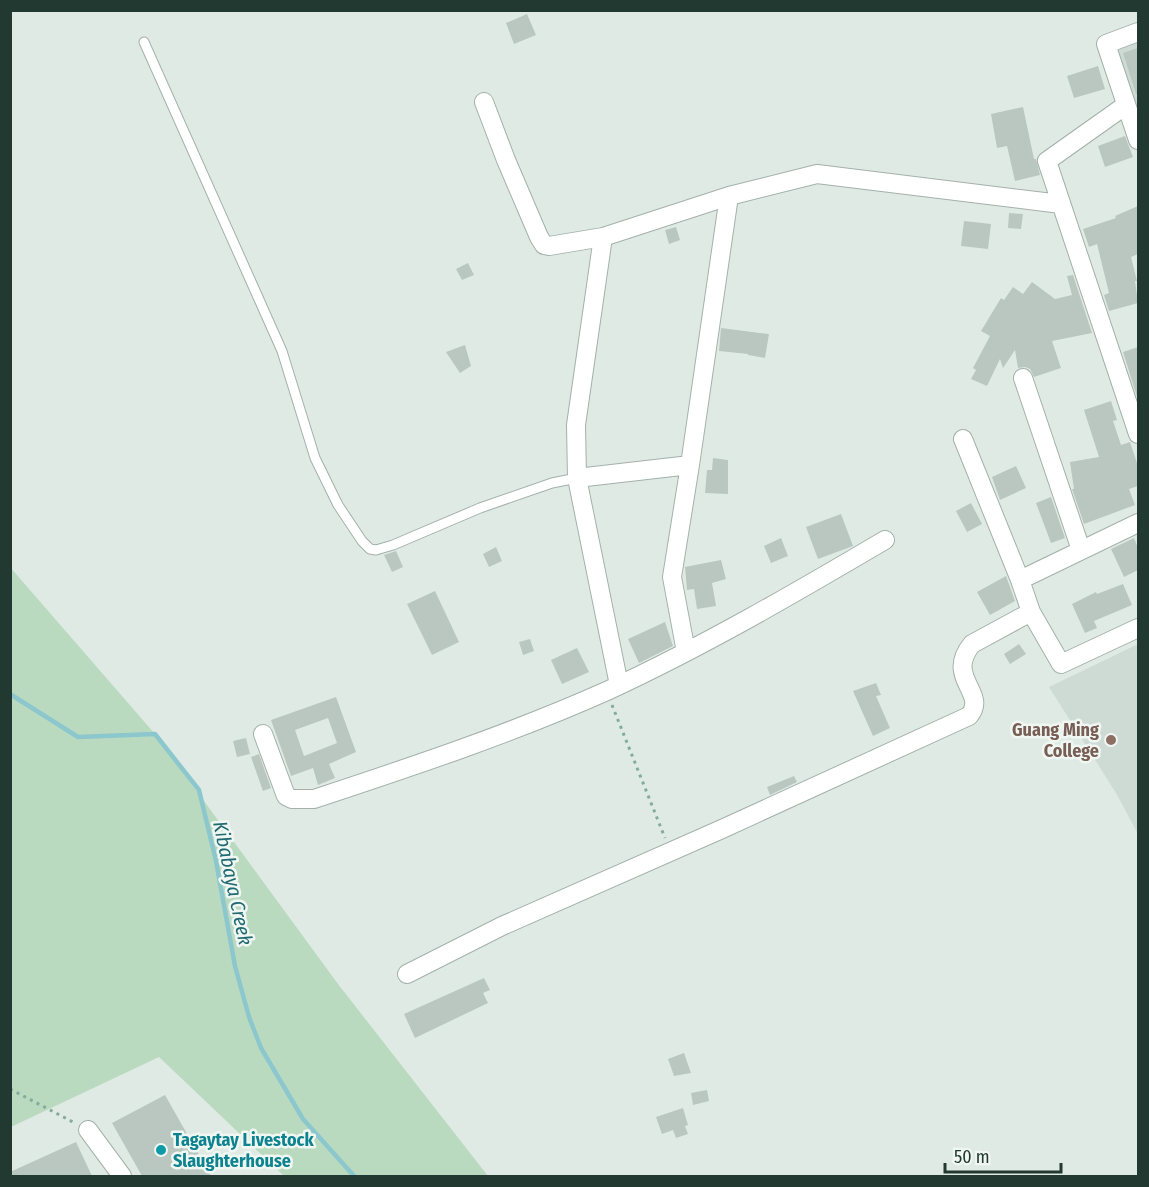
<svg xmlns="http://www.w3.org/2000/svg" width="1149" height="1187" font-family="'Fira Sans Condensed',sans-serif">
	<style>
		.built { fill: #cedad4 }
		.green { fill: #badac0 }
		.lines { fill: none; stroke-linecap: round; stroke-linejoin: round }
		.stream { stroke: #8bc7cc; stroke-width: 4.5 }
		.building { fill: #b9c7c0; fill-rule: evenodd }
		.lane-casing { stroke: #a3b1ab; stroke-width: 11 }
		.street-casing { stroke: #a3b1ab; stroke-width: 20 }
		.path { stroke: #82ac9b; stroke-width: 3; stroke-dasharray: 3 4.5; stroke-linecap: butt }
		.lane { stroke: #fff; stroke-width: 9 }
		.street { stroke: #fff; stroke-width: 18 }
		.education-dot { fill: #8d6e63; stroke: #f0f7f3; stroke-width: 2 }
		.culture-dot { fill: #0f9aa8; stroke: #f0f7f3; stroke-width: 2 }
		.labels { text-anchor: middle; stroke-width: 5; stroke-linejoin: round; paint-order: stroke }
		.education-label { font-size: 18px; font-weight: bold; fill: #785e54; stroke: #f0f7f3; text-anchor: end }
		.culture-label { font-size: 18px; font-weight: bold; fill: #0d838f; stroke: #f0f7f3; text-anchor: start }
		.water-label { font-size: 20px; font-style: italic; fill: #206a71; stroke: #f0f7f3 }
	</style>
	<rect width="100%" height="100%" fill="#e0eae5"/>
	<path class="built" d="M 1138,36 L 1138,113 L 1115,44 Z
		M 1138,644 L 1138,834 L 1116,793 L 1049,687 Z"/>
	<path class="green" d="M 10,567 L 155,734 L 338,984 L 488,1176 L 284,1176 L 159,1057 L 11,1127 Z"/>
	<g class="lines">
		<path class="stream" d="M 10,694 L 78,737 L 155,734 L 199,790 L 216,861 L 235,966 L 249,1017 L 261,1048 L 303,1119 L 354,1176"/>
	</g>
	<path class="building" d="M 527,14 L 536,35 L 514,44 L 506,23 Z
		M 1138,48 L 1138,94 L 1136,94 L 1123,53 Z
		M 1098,66 L 1105,89 L 1074,98 L 1067,76 Z
		M 1023,107 L 1034,159 L 1036,159 L 1040,175 L 1015,181 L 1007,146 L 997,148 L 991,114 Z
		M 1125,136 L 1133,157 L 1105,167 L 1098,146 Z
		M 1138,206 L 1138,254 L 1131,257 L 1137,281 L 1135,281 L 1138,303 L 1109,311 L 1104,295 L 1109,293 L 1097,244 L 1089,247 L 1083,229 L 1116,218 L 1115,216 Z
		M 1009,213 L 1023,214 L 1021,229 L 1008,228 Z
		M 964,221 L 991,224 L 988,249 L 961,246 Z
		M 676,227 L 680,240 L 669,244 L 665,230 Z
		M 468,263 L 474,275 L 462,280 L 456,269 Z
		M 1073,275 L 1092,333 L 1052,341 L 1061,368 L 1034,377 L 1030,369 L 1025,367 L 1018,368 L 1015,350 L 1003,368 L 1000,359 L 987,386 L 971,379 L 976,370 L 973,368 L 990,336 L 981,331 L 1001,298 L 1004,300 L 1013,287 L 1023,294 L 1032,282 L 1055,299 L 1072,295 L 1067,276 Z
		M 721,328 L 769,334 L 765,358 L 748,355 L 748,354 L 719,351 Z
		M 465,345 L 471,366 L 460,373 L 446,352 Z
		M 1138,347 L 1138,400 L 1123,352 Z
		M 1111,401 L 1117,420 L 1113,421 L 1121,445 L 1130,442 L 1138,466 L 1138,486 L 1129,489 L 1135,505 L 1084,524 L 1072,489 L 1074,489 L 1070,462 L 1099,457 L 1084,410 Z
		M 713,458 L 728,460 L 728,494 L 705,493 L 707,470 L 712,470 Z
		M 1016,466 L 1026,488 L 1000,500 L 992,477 Z
		M 1051,497 L 1065,538 L 1051,543 L 1036,503 Z
		M 971,503 L 982,524 L 967,532 L 956,511 Z
		M 841,514 L 853,546 L 818,559 L 806,527 Z
		M 781,538 L 788,556 L 771,563 L 764,546 Z
		M 1134,538 L 1138,548 L 1138,570 L 1124,577 L 1111,549 Z
		M 496,547 L 502,561 L 489,567 L 483,554 Z
		M 396,551 L 403,567 L 392,572 L 384,555 Z
		M 721,560 L 726,579 L 712,583 L 716,606 L 697,609 L 694,589 L 687,590 L 685,567 Z
		M 1006,576 L 1015,601 L 990,615 L 977,592 Z
		M 1123,584 L 1132,605 L 1094,621 L 1097,628 L 1085,633 L 1072,604 L 1096,592 L 1097,594 Z
		M 435,591 L 459,642 L 432,655 L 407,604 Z
		M 665,622 L 673,646 L 639,663 L 628,639 Z
		M 530,639 L 534,651 L 523,655 L 519,642 Z
		M 1019,644 L 1026,654 L 1010,664 L 1004,654 Z
		M 577,648 L 589,672 L 562,684 L 551,660 Z
		M 876,683 L 881,695 L 876,696 L 890,728 L 873,736 L 853,691 Z
		M 336,697 L 356,752 L 329,764 L 335,778 L 318,785 L 313,768 L 291,776 L 271,720 ZM 328,718 L 337,743 L 304,756 L 295,730 Z
		M 246,738 L 250,754 L 237,757 L 233,741 Z
		M 259,754 L 271,788 L 263,791 L 251,757 Z
		M 794,776 L 797,782 L 770,795 L 767,787 Z
		M 484,978 L 490,990 L 483,993 L 488,1003 L 415,1038 L 404,1014 Z
		M 684,1053 L 691,1073 L 674,1076 L 668,1059 Z
		M 707,1090 L 709,1101 L 693,1105 L 691,1093 Z
		M 165,1095 L 211,1176 L 142,1176 L 112,1123 Z
		M 683,1108 L 688,1125 L 685,1126 L 688,1134 L 676,1138 L 673,1130 L 662,1134 L 656,1117 Z
		M 76,1142 L 92,1176 L 10,1176 L 10,1172 Z"/>
	<g class="lines">
		<g class="lane-casing">
			<path id="lane" d="M 144,42 L 282,351 L 315,458 L 338,505 L 362,541 L 370,549 L 376,550 L 393,545 L 480,508 L 552,483 L 577,478"/>
		</g>
		<g class="street-casing">
			<path id="street" d="M 1138,32 L 1106,44 L 1138,140
				M 484,102 L 506,160 L 539,237 L 544,245 L 549,246 L 603,237 L 729,196 L 817,174 L 1061,204
				M 1126,105 L 1047,161 L 1138,434
				M 603,237 L 576,425 L 577,478 L 619,685
				M 1023,378 L 1081,550
				M 963,439 L 1020,580 L 1031,612 L 1061,664 L 1138,628
				M 577,478 L 690,465
				M 1020,580 L 1138,523
				M 686,652 L 672,577 L 690,465 L 729,196
				M 263,734 L 286,796 L 292,799 L 314,799 C 414,766 513,733 609,690 C 704,646 795,593 885,540
				M 407,974 L 502,926 L 722,829 L 969,716 C 989,693 944,678 972,644 L 1031,612
				M 88,1130 L 122,1176"/>
		</g>
		<path class="path" d="M 612,705 L 665,838
			M 10,1089 L 73,1122"/>
		<use href="#lane" class="lane"/>
		<use href="#street" class="street"/>
	</g>
	<circle class="education-dot" cx="1111" cy="740" r="6"/>
	<circle class="culture-dot" cx="161" cy="1150" r="6"/>
	<g class="labels">
		<g class="education-label">
			<text x="1099" y="736">Guang Ming<tspan x="1099" dy="21">College</tspan></text>
		</g>
		<g class="culture-label">
			<text x="173" y="1146">Tagaytay Livestock<tspan x="173" dy="21">Slaughterhouse</tspan></text>
		</g>
		<g class="water-label">
			<text transform="translate(233 883) rotate(78)" y="7">Kibabaya Creek</text>
		</g>
	</g>
	<rect width="1149" height="1187" fill="none" stroke="#223931" stroke-width="24"/>
	<path d="M945 1163v9h116v-9" fill="none" stroke="#223931" stroke-width="3"/>
	<text x="954" y="1163" font-size="18" fill="#223931" stroke="#f0f7f3" stroke-width="4.5" paint-order="stroke">50 m</text>
</svg>
